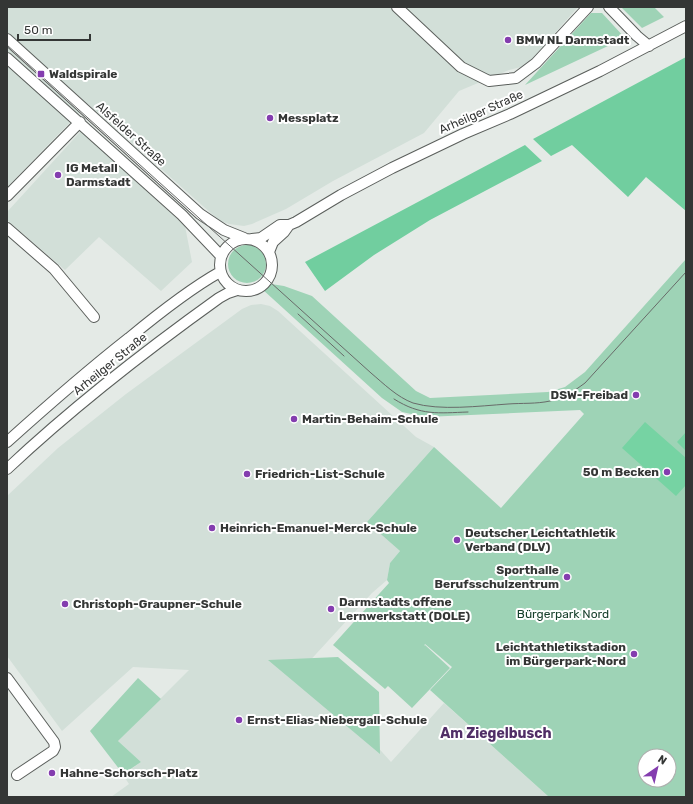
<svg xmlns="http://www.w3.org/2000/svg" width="693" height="804" font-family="Rubik,sans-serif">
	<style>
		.built { fill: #d2dfd8 }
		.green { fill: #9ed3b6; fill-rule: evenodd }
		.forest { fill: #71ce9f }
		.water { fill: #76d3a3 }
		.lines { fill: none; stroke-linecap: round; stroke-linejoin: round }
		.minor-casing { stroke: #5b5f5c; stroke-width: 12 }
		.minor { stroke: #fff; stroke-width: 10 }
		.tram { stroke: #686b69; stroke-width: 1 }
		.poi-dot { fill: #843daf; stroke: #fff; stroke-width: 1.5 }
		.labels { text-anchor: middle; stroke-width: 4; stroke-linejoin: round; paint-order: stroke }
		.poi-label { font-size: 12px; font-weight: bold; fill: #343635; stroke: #fff; text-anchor: start }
		.street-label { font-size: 12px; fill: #343635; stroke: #fff }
		.park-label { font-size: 12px; fill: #17402c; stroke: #fff }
		.quarter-label { font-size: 14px; font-weight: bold; fill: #502e66; stroke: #fff }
	</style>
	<rect width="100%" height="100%" fill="#e4eae6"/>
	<path class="built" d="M 7,7 L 578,7 L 531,60 L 521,67 L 509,70 L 459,91 L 424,133 L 333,181 L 286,209 L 252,224 L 244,226 L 229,224 L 220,221 L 204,207 L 88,104 L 7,187 Z
		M 81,131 L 185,226 L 192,262 L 161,291 L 99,237 L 65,270 L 7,220 L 7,212 Z
		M 261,304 L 270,306 L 278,311 L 416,437 L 434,447 L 367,522 L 400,551 L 390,563 L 387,580 L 372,593 L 305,666 L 391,762 L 444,703 L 549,797 L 111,797 L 129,784 L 123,775 L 141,762 L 118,741 L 189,670 L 133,667 L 62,731 L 7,656 L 7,496 L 58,448 L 126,394 L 242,309 L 251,305 Z"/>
	<path class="green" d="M 621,7 L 654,7 L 664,17 L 642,28 Z
		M 591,13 L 602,13 L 625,38 L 525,85 Z
		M228 264a19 19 0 1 1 38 0a19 19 0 1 1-38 0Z
		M 686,259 L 686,797 L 549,797 L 430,690 L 452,667 L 425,644 L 424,646 L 425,645 L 450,668 L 412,708 L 388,686 L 385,689 L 333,645 L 389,583 L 387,580 L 390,563 L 400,551 L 367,522 L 434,447 L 501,508 L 584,414 L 580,410 L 425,417 L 402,412 L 382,398 L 262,289 L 271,284 L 284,286 L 312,296 L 416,391 L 430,398 L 548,392 L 565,387 L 585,372 ZM 645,756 L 669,756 L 669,780 L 645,780 Z
		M 338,657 L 379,692 L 380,754 L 268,660 Z
		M 138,678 L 161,699 L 118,741 L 141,762 L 123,774 L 90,731 Z"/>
	<path class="forest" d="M 686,57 L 686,211 L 646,177 L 628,197 L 572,145 L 551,156 L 533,139 Z
		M 525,145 L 542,161 L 430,220 L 374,255 L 325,291 L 305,262 Z"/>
	<path class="water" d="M 645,422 L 686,458 L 686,485 L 676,496 L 622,448 Z
		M 686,432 L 686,451 L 677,442 Z"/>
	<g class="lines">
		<g class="minor-casing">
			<path id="minor" d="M 397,7 L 461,67 L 489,81 L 516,78 L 536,63 L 588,7
				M 609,7 L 637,36 L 649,46
				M 7,39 L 200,214 L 224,230 L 244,238
				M 7,58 L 182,215 L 221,256
				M 7,196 L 80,122
				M 7,228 L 54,269 L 94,317
				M220 265a26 26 0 1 1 52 0a26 26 0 1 1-52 0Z
				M 252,239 L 261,238 L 280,225 L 289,225 L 296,222 L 341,195 L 392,168 L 463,134 L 510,114 L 600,71 L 686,26
				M 269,252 L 273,242 L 284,232 L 289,225
				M 7,442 C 47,406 87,371 129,338 C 158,314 188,290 220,272
				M 7,469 C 73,407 145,351 219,298 L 228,293 L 237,290
				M 7,678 L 54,742 L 55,747 L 53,751 L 17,775"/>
		</g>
		<use href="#minor" class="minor"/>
		<path class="tram" d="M 7,45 L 371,373 C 384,384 397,397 413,403 C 440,411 479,406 508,404 C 521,403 537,404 550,401 C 564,398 574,391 585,383 L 686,272
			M 298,314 L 344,356
			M 394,399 C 421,416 438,413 468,412"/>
	</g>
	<g class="poi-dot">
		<circle cx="508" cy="40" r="4"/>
		<rect x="37" y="70" width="8" height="8" rx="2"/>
		<circle cx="270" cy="118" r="4"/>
		<circle cx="58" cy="175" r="4"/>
		<circle cx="636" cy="395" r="4"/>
		<circle cx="294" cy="419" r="4"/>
		<circle cx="667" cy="472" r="4"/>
		<circle cx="247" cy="474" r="4"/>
		<circle cx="212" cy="528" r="4"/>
		<circle cx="457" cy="540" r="4"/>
		<circle cx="567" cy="577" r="4"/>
		<circle cx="65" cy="604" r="4"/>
		<circle cx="331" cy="609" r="4"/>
		<circle cx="634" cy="654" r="4"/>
		<circle cx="239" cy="720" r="4"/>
		<circle cx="52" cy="773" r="4"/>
	</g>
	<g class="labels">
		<g class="poi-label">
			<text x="516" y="44">BMW NL Darmstadt</text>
			<text x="49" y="78">Waldspirale</text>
			<text x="278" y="122">Messplatz</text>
			<text x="66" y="172">IG Metall<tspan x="66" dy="14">Darmstadt</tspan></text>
			<text x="628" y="399" text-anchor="end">DSW-Freibad</text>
			<text x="302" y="423">Martin-Behaim-Schule</text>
			<text x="659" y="476" text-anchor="end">50 m Becken</text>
			<text x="255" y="478">Friedrich-List-Schule</text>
			<text x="220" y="532">Heinrich-Emanuel-Merck-Schule</text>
			<text x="465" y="537">Deutscher Leichtathletik<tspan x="465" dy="14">Verband (DLV)</tspan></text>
			<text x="559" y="574" text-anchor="end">Sporthalle<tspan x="559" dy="14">Berufsschulzentrum</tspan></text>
			<text x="339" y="606">Darmstadts offene<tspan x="339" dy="14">Lernwerkstatt (DOLE)</tspan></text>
			<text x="73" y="608">Christoph-Graupner-Schule</text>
			<text x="626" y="651" text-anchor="end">Leichtathletikstadion<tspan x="626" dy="14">im Bürgerpark-Nord</tspan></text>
			<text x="247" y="724">Ernst-Elias-Niebergall-Schule</text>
			<text x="60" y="777">Hahne-Schorsch-Platz</text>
		</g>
		<g class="street-label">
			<text transform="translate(481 112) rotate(-24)" y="4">Arheilger Straße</text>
			<text transform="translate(131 134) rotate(42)" y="4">Alsfelder Straße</text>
			<text transform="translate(110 364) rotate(-39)" y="4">Arheilger Straße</text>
		</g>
		<g class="park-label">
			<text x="563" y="618">Bürgerpark Nord</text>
		</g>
		<g class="quarter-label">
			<text x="496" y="738">Am Ziegelbusch</text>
		</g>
	</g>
	<rect width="693" height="804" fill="none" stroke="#343635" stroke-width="16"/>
	<g transform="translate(657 768) rotate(34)"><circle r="19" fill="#ffffff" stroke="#aeafae"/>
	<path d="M0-3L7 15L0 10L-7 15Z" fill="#843daf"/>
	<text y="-6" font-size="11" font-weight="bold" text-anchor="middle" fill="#343635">N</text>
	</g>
	<path d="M18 34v6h72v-6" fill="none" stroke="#343635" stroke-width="2"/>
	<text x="24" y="34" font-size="12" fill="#343635" stroke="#ffffff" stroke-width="3" paint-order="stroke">50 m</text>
</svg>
